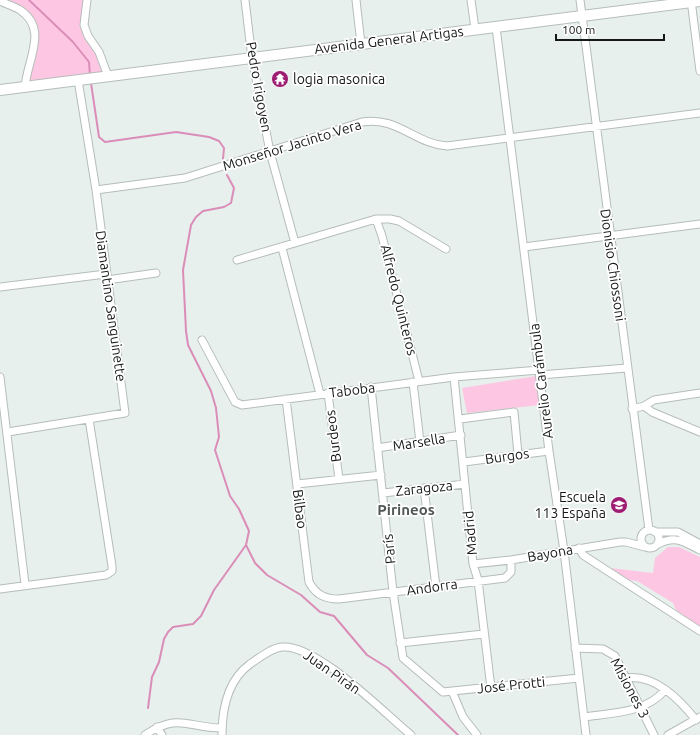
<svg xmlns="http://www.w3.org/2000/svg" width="700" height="735" font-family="Ubuntu,sans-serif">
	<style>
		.green { fill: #fdc7e3 }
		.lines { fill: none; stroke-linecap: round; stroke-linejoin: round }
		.stream { stroke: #da8db8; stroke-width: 2 }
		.minor-casing { stroke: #b5bdb9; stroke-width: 9 }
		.secondary-casing { stroke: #b5bdb9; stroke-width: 12 }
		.minor { stroke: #fff; stroke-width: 7 }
		.secondary { stroke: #fff; stroke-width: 10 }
		.labels { text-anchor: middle; stroke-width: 3.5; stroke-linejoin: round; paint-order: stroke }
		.street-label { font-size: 14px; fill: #151817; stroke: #fff }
		.poi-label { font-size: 14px; fill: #151817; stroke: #fff; text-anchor: start }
		.neighbourhood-label { font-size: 15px; font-weight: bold; fill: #515855; stroke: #fff }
	</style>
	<rect width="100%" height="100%" fill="#e8f0ed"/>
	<path class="green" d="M 9,0 L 84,0 L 80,26 L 84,37 L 96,54 L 102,73 L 30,83 C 30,42 60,28 9,0 Z
		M 536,376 L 540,405 L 467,413 L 462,388 Z
		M 668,547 L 679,547 L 700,557 L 700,627 L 676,610 L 673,603 L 637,581 L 629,580 L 610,568 L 653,573 L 655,558 Z"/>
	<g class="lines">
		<path class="stream" d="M 29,0 L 73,42 L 89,62 L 90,76
			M 91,83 L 99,137 L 105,142 L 176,132 L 209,137 L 219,141 L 224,148 L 223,159
			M 227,175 L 234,188 L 231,203 L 224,207 L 203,211 L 196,217 L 191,225 L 183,270 L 186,331 L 188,345 L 211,391 L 216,408 L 219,437 L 215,450 L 230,496 L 239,509 L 249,531 L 246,545 L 255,563 L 267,575 L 301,595 L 320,612 L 334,616 L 367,655 L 388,668 L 458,735
			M 148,708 L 152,677 L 159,662 L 164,639 L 168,632 L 173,627 L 193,624 L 201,616 L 214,590 L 246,545"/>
		<g class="minor-casing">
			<path id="minor" d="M 87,0 L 84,25 L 88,36 L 99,52 L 108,76
				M 245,0 L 252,58 L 270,152 L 295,243
				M 356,0 L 361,44
				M 471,0 L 475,29
				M 580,0 L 649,530
				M 691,0 L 700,71
				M 0,1 C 6,4 14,6 20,10 C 49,29 27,60 25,87
				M 496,27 L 549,451 L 564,551 L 586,735
				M 96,190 L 185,178 L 362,122 C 397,116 415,144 447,146 L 700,113
				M 376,219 L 382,236 L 419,381
				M 524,247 L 700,224
				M 282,248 L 320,394
				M 237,260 L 376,219 L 390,219 L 399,221 L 446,249
				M 107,280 L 156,273
				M 0,287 L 106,274
				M 202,340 L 235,402 L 242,405 L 454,377 L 540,370
				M 540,375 L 627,368
				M 0,377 L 25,584
				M 454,377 L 473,564 L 478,580 L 491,688
				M 413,382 L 420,442
				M 371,387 L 393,592 L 403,658 L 443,692 L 579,678
				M 328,393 L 339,479
				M 286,399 L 309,582 C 316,595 325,599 339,599 L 505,578 L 511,572 L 511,560
				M 644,406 L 652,412 L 700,432
				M 632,409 L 644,406 L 654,400 L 700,393
				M 460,419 L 514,412 L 518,454
				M 8,432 L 125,413 L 96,190 L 78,80
				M 377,448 L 461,435
				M 464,462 L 549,451
				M 297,484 L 381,475
				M 424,488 L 436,587
				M 383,493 L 465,484
				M641 539a9 9 0 1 1 18 0a9 9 0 1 1-18 0Z
				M 655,532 L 678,532 L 700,544
				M 658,544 C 676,535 684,542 700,550
				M 579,548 L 583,555 L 700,631
				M 473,564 L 511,560 L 620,542 L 626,542 L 645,547
				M 0,589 L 106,575 L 112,571 L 112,566 L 89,419
				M 400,643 L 484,634
				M 575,648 L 603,649 L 615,656 L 654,735
				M 626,678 C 655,674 679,699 696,720
				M 452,691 L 463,717 L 477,735
				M 584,717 C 612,713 646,713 665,690
				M 157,727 L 162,735
				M 145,735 C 179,712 187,728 222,728
				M 222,735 C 222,709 228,680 250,664 C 259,658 271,648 282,647 C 317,644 383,712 411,735
				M 668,735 L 700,717"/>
		</g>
		<g class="secondary-casing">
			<path id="secondary" d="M 0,90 L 700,1"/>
		</g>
		<use href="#minor" class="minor"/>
		<use href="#secondary" class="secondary"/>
	</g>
	<defs>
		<g id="temple-disc" transform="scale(0.9)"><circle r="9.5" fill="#9d1d72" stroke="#fff"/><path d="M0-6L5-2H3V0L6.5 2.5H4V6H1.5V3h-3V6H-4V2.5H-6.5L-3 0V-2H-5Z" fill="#fff"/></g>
		<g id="school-disc" transform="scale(0.9)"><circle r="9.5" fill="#9d1d72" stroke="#fff"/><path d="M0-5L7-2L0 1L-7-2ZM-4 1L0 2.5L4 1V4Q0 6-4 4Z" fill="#fff"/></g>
	</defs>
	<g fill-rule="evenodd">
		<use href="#temple-disc" x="280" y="79"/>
		<use href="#school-disc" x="619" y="505"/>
	</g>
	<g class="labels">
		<g class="street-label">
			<text transform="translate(389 40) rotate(-7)" y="5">Avenida General Artigas</text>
			<text transform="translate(259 87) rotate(80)" y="5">Pedro Irigoyen</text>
			<text transform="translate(292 145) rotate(-17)" y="5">Monseñor Jacinto Vera</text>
			<text transform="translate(613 265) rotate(82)" y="5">Dionisio Chiossoni</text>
			<text transform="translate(399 300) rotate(76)" y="5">Alfredo Quinteros</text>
			<text transform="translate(111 306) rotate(82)" y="5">Diamantino Sanguinette</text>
			<text transform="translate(541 381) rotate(-97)" y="5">Aurelio Carámbula</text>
			<text transform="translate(352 390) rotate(-7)" y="5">Taboba</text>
			<text transform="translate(333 436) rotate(-97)" y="5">Burdeos</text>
			<text transform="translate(419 442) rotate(-9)" y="5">Marsella</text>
			<text transform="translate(507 456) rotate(-8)" y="5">Burgos</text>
			<text transform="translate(424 488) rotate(-6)" y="5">Zaragoza</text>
			<text transform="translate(300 509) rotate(83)" y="5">Bilbao</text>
			<text transform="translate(470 533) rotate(-95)" y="5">Madrid</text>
			<text transform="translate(389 549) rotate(-96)" y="5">París</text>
			<text transform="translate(550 553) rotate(-10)" y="5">Bayona</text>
			<text transform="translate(432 587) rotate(-8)" y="5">Andorra</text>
			<text transform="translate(332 672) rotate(35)" y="5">Juan Pirán</text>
			<text transform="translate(511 685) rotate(-6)" y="5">José Protti</text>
			<text transform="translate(630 688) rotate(62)" y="5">Misiones 3</text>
		</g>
		<g class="poi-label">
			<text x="293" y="84">logia masonica</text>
			<text x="606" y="502" text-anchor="end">Escuela<tspan x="606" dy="16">113 España</tspan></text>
		</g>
		<g class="neighbourhood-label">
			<text x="406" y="515">Pirineos</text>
		</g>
	</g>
	<path d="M556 34v6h108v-6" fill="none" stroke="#151817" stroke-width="2"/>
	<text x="562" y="34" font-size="12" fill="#151817" stroke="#ffffff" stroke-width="3" paint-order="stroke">100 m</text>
</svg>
